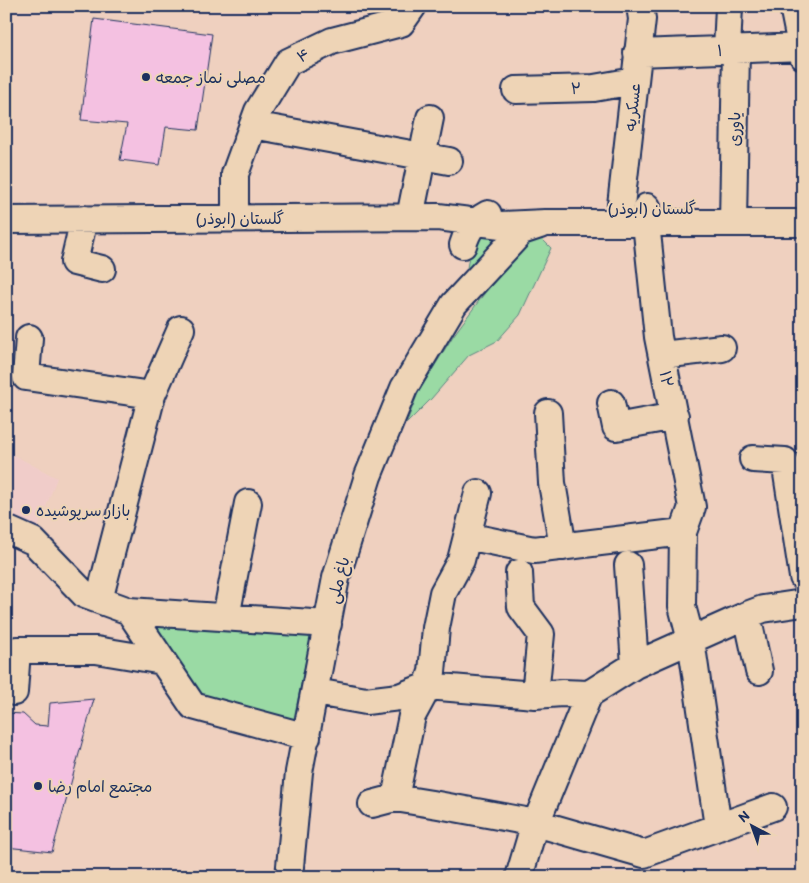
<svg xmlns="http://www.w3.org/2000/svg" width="809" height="883" font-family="Itim,'Playpen Sans Arabic',sans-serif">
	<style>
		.built { fill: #f0ccc9 }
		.green { fill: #9adaa4; stroke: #5a8481 }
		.building { fill: #f4c1e1; stroke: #1b2f5e }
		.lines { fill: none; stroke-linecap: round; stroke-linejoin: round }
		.minor-casing { stroke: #1b2f5e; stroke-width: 30 }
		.minor { stroke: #eed4b6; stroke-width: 26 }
		.poi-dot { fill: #1b2f5e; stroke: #eed4b6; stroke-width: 2 }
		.labels { text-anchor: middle; stroke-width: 4; stroke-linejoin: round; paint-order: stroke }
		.street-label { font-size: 16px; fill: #1b2f5e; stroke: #eed4b6 }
		.poi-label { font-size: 16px; fill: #1b2f5e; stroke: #eed4b6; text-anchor: start }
	</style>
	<rect width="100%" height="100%" fill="#efd0bf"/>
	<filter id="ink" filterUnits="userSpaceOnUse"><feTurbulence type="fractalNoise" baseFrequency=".02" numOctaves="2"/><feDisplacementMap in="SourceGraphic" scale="10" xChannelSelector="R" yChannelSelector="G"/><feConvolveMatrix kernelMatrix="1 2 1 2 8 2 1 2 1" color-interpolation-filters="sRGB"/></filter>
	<g filter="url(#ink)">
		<path class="built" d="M 6,451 L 57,478 L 33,541 L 6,542 Z"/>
		<path class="green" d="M 482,232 L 491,235 L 497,244 L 464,286 L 470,250 Z
			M 540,237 L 551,248 L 520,315 L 497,341 L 469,355 L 431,399 L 406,424 L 418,393 L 453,336 L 484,294 L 528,241 Z
			M 152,621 L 312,631 L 293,723 L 197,695 Z"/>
		<path class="building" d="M 94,19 L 212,34 L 198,130 L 166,127 L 160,165 L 120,160 L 127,124 L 81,120 Z
			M 94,699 L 52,852 L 6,847 L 6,713 L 23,714 L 35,725 L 48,726 L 50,703 Z"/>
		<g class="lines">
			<g class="minor-casing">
				<path id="minor" d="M 793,6 L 803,56
					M 727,50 L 729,6
					M 637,53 L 803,47
					M 516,90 L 594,88 L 634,81
					M 253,125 L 449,161
					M 647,207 L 646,223 L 658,337 L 692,507 L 683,532 L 682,606 L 691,640 L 718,827
					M 410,217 L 430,118
					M 235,218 L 235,174 L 258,111 L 288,62 L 332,41 L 401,23 L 413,6
					M 84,219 L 74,262 L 102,269
					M 6,220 L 438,217 L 501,225 L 545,223 L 803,223
					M 619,223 L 642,19 L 640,6
					M 733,223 L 736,50
					M 463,245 C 468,229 473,222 488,214
					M 29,338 L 26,377 L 152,395
					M 662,355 L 722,348
					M 611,403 L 616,427 L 675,416
					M 548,413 L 552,483 L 563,547
					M 753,459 L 785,461 L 803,577
					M 6,529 L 33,541 L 85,595 L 129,611 L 328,624
					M 467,536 L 534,550 L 683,532
					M 628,565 L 635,665
					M 519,573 L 521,607 L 541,634 L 535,695
					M 99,600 L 152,395 L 181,329
					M 129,611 L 193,706 L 307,737
					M 747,615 L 759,671
					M 226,617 L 248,503
					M 14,692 L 17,650 L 96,650 L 163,661
					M 316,692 L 366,701 L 399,697 L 427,686 L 535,695 L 562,693 L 589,694
					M 395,798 L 412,716 L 425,692 L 432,672 L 436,628 L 443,593 L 461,560 L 478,493
					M 372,804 L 395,798 L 438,805 L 536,823 L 644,854 L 773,807
					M 289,877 L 299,772 L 336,578 L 368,476 L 404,388 L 454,304 L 522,231 L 540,225
					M 519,877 L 532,833 L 589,694 L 635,665 L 747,615 L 763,609 L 803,603"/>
			</g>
			<use href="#minor" class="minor"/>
		</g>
	</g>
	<g class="poi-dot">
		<circle cx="146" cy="77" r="5"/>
		<circle cx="26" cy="510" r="5"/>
		<circle cx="38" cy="786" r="5"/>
	</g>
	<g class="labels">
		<g class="street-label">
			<text transform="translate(720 50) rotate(-2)" y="6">۱</text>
			<text transform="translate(303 55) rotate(-26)" y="6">۴</text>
			<text transform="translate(576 88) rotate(-1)" y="6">۲</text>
			<text transform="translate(632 107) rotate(-84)" y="6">عسکریه</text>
			<text transform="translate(734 129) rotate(-89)" y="6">یاوری</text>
			<text x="652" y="214">گلستان (ابوذر)</text>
			<text x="240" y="224">گلستان (ابوذر)</text>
			<text transform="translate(667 379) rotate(78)" y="6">۱۲</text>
			<text transform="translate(338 580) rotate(-76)" y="6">باغ ملی</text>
		</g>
		<g class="poi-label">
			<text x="156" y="83">مصلی نماز جمعه</text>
			<text x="36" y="516">بازار سرپوشیده</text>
			<text x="48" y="792">مجتمع امام رضا</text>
		</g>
	</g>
	<rect width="809" height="883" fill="none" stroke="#eed4b6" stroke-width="25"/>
	<rect x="12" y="12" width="784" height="858" fill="none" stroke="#1b2f5e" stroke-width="2" filter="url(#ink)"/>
	<g transform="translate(752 826) rotate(319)" stroke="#eed4b6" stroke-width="4" paint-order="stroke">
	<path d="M0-4L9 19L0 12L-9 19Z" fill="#1b2f5e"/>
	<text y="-8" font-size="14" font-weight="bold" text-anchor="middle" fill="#1b2f5e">N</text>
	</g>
</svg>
